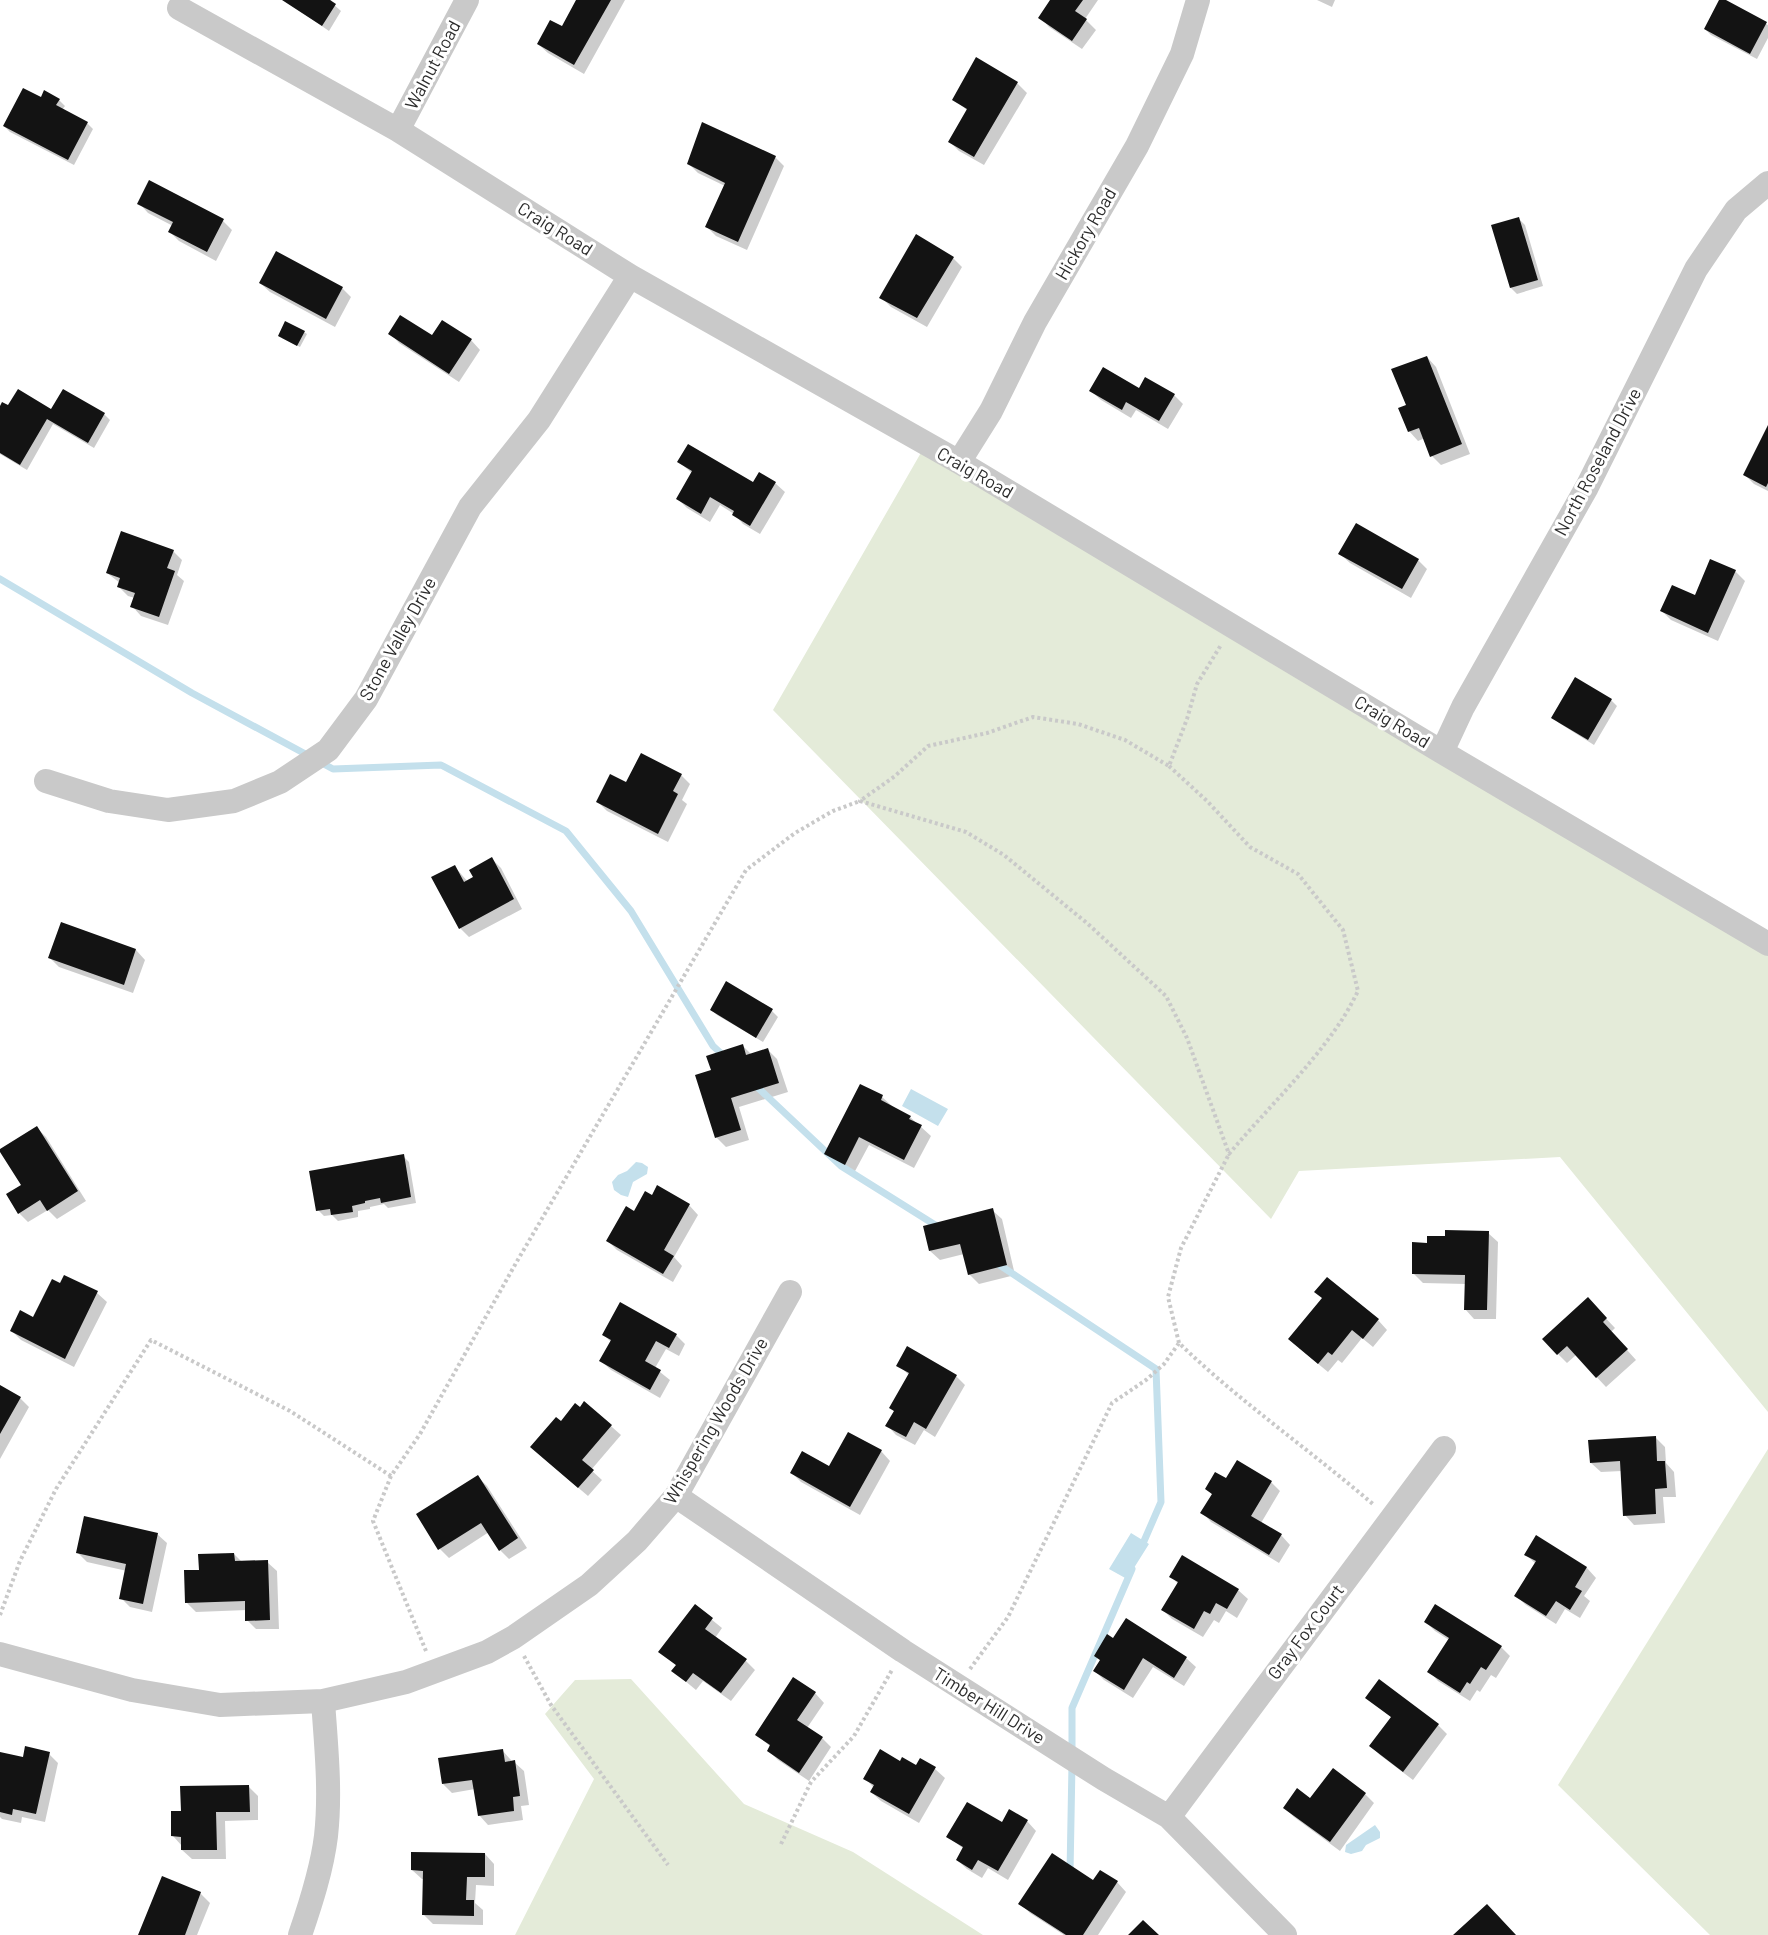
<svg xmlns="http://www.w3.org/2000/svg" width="1768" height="1935" font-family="Barlow,sans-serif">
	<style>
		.green { fill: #e4ebd9 }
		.water { fill: #c4e0ec }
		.shadow { fill: #0003 }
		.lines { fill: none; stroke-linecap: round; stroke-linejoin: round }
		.stream { stroke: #c4e0ec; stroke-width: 7 }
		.building { fill: #131313 }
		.path { stroke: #c9c9c9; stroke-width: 4; stroke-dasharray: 3 3; stroke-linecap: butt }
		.minor { stroke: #c9c9c9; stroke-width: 24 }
		.labels { text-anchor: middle; stroke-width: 6; stroke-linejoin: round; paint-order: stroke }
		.street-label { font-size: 18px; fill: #2c2c2c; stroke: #fff }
	</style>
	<rect width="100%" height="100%" fill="#fff"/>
	<path class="green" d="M 926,444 L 1768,943 L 1768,1412 L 1560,1157 L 1299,1171 L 1271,1219 L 773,710 Z
		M 1768,1449 L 1768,1935 L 1710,1935 L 1558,1785 Z
		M 631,1679 L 744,1804 L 853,1852 L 983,1935 L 515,1935 L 594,1779 L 545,1714 L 575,1680 Z"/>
	<path class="water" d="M 911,1089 L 948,1109 L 938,1126 L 902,1106 Z
		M 636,1162 L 642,1163 L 648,1167 L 647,1174 L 633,1182 L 628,1197 L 621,1195 L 614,1190 L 612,1182 L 618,1175 L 627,1171 Z
		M 1131,1533 L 1149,1544 L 1127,1579 L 1109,1569 Z
		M 1375,1825 L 1380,1832 L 1380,1838 L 1366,1845 L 1362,1851 L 1351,1854 L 1345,1852 L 1346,1845 Z"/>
	<path class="shadow" d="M 284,0 L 331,0 L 332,3 L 341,11 L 329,31 Z
		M 578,0 L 625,0 L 584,74 L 548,53 L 538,44 L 562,28 Z
		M 1052,0 L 1098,0 L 1085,19 L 1096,30 L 1082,49 L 1049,27 L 1040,17 Z
		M 1317,0 L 1335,0 L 1332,7 Z
		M 1721,0 L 1768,25 L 1768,38 L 1757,59 L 1711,35 L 1705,29 Z
		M 1017,83 L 1027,93 L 984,165 L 959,151 L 950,142 L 968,111 L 954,99 Z
		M 41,99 L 59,100 L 65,106 L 62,110 L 87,123 L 93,129 L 74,165 L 10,132 L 4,126 Z
		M 775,157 L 784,166 L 747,250 L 716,236 L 707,227 L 725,186 L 698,173 L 689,164 Z
		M 139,203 L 223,221 L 232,230 L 216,261 L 179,241 L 170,232 L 173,226 L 148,213 Z
		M 1519,219 L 1525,225 L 1543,286 L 1517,294 L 1511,288 L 1493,226 Z
		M 953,258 L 962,267 L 927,327 L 891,307 L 881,297 Z
		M 260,283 L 342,288 L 351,297 L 335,327 L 270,292 Z
		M 304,332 L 307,334 L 300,347 L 282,338 Z
		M 390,333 L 471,340 L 480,350 L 459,382 L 399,343 Z
		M 1427,357 L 1436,367 L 1470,454 L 1441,465 L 1432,456 L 1425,438 L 1418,441 L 1409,431 L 1408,406 Z
		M 1139,390 L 1174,395 L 1183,404 L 1168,429 L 1136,410 L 1131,418 L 1101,400 L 1091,391 Z
		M 64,391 L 104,414 L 110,420 L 94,448 L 53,424 L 27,470 L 0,454 L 0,409 L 9,407 L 52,411 Z
		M 1768,429 L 1768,491 L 1754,484 L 1745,475 Z
		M 679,462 L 754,484 L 775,483 L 785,492 L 760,534 L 743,524 L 734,514 L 720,505 L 710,522 L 687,508 L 678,499 L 693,474 Z
		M 173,551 L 182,560 L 177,575 L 184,581 L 168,625 L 141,616 L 132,606 L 135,598 L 128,596 L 119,587 L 120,583 L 107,573 Z
		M 1340,554 L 1418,560 L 1427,569 L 1411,598 L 1350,563 Z
		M 1735,571 L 1745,581 L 1718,641 L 1671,620 L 1662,611 L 1695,597 Z
		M 1611,700 L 1617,706 L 1594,745 L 1559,723 L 1553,717 Z
		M 681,775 L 690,784 L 682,800 L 687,804 L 668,842 L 607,811 L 598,802 Z
		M 492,859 L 501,868 L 522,909 L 469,937 L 460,928 L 455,867 L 468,882 L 475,878 Z
		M 61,924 L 136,950 L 145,960 L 133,993 L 59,967 L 50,958 Z
		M 727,984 L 772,1011 L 778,1017 L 763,1042 L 717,1015 L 712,1010 Z
		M 743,1046 L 752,1055 L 768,1050 L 777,1059 L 788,1092 L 739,1107 L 749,1140 L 726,1147 L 717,1138 L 697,1076 L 713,1071 Z
		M 861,1086 L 882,1097 L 892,1106 L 910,1117 L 931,1136 L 914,1168 L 869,1145 L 854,1173 L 835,1163 L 826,1154 Z
		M 37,1128 L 46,1137 L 86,1201 L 57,1219 L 48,1210 L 28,1222 L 19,1213 L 23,1185 Z
		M 403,1156 L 409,1162 L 416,1203 L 388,1208 L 384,1204 L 370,1207 L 370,1209 L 358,1211 L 358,1217 L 338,1221 L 332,1215 L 324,1216 L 318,1210 Z
		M 689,1205 L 698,1215 L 674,1257 L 682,1266 L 673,1282 L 617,1250 L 608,1241 L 634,1213 Z
		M 992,1210 L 1002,1219 L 1015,1275 L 979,1284 L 969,1274 L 964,1254 L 940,1260 L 930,1251 Z
		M 1488,1233 L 1498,1242 L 1496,1319 L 1474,1319 L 1465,1309 L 1466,1284 L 1423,1283 L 1413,1273 L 1428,1244 L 1447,1238 Z
		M 65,1277 L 97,1293 L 107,1302 L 74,1367 L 21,1340 L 12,1331 L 34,1319 L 60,1285 Z
		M 1597,1309 L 1615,1328 L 1611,1332 L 1636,1360 L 1606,1387 L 1576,1355 L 1567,1363 L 1558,1354 Z
		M 1378,1320 L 1387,1330 L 1373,1347 L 1362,1338 L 1342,1363 L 1338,1360 L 1328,1372 L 1299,1348 Z
		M 604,1335 L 676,1335 L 685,1344 L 679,1356 L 666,1349 L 655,1368 L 670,1380 L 660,1398 L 611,1370 L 601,1361 L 612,1343 Z
		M 898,1365 L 956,1376 L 965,1385 L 935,1437 L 924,1430 L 915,1445 L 896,1435 L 887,1425 L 895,1412 L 891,1408 L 909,1375 Z
		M 0,1387 L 20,1398 L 29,1407 L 0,1459 Z
		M 585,1403 L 621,1435 L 591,1470 L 602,1480 L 588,1496 L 542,1457 L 561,1423 Z
		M 1655,1437 L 1665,1447 L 1666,1463 L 1674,1472 L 1676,1497 L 1663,1497 L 1665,1523 L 1634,1525 L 1625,1515 L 1622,1471 L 1601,1472 L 1591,1463 Z
		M 881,1451 L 890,1461 L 860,1515 L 801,1482 L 792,1473 L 829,1468 Z
		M 477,1476 L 487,1486 L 527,1548 L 509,1559 L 500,1550 L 489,1532 L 449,1558 L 440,1549 Z
		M 1226,1480 L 1271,1482 L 1280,1491 L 1261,1523 L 1281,1535 L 1290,1545 L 1279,1563 L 1211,1522 L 1202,1512 L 1213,1495 L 1207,1489 Z
		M 157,1534 L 167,1543 L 152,1612 L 130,1607 L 121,1598 L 127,1571 L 87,1562 L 78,1553 Z
		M 1537,1537 L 1587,1568 L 1596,1578 L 1584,1596 L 1590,1601 L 1580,1618 L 1565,1609 L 1556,1624 L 1526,1605 L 1516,1596 L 1536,1564 L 1526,1555 Z
		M 234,1554 L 242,1562 L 267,1562 L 277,1571 L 279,1629 L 256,1629 L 247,1620 L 247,1610 L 196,1612 L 187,1603 L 201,1571 Z
		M 1171,1576 L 1238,1590 L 1248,1599 L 1237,1618 L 1226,1611 L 1219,1623 L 1214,1620 L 1203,1637 L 1172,1619 L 1163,1610 L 1178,1584 Z
		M 695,1606 L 722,1628 L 715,1638 L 746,1661 L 755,1670 L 731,1701 L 703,1681 L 696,1690 L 673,1671 L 677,1666 L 660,1652 Z
		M 1126,1620 L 1186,1658 L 1196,1667 L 1184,1686 L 1153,1667 L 1133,1698 L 1104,1680 L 1095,1671 L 1101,1661 L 1095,1656 L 1114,1640 Z
		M 1426,1622 L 1501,1647 L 1510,1656 L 1496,1678 L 1491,1675 L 1480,1692 L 1477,1690 L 1470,1701 L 1438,1681 L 1429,1671 L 1449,1640 L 1435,1631 Z
		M 815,1693 L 824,1703 L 807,1728 L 822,1738 L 831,1747 L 809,1781 L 778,1760 L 769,1751 L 771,1747 L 757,1735 Z
		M 1367,1697 L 1438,1725 L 1447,1734 L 1413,1780 L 1380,1755 L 1371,1746 L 1392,1718 Z
		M 502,1750 L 511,1760 L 512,1762 L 514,1762 L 524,1771 L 529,1805 L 521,1806 L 523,1820 L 488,1825 L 479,1815 L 475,1789 L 452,1793 L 443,1784 Z
		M 0,1753 L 24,1759 L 49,1754 L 58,1763 L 45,1822 L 22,1817 L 21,1823 L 2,1819 L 0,1817 Z
		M 920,1760 L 935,1769 L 945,1778 L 919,1823 L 881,1801 L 871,1792 L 874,1788 L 865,1778 L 901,1763 L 917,1767 Z
		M 1333,1770 L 1365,1794 L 1374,1803 L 1340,1851 L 1294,1817 L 1285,1808 L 1311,1800 Z
		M 249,1787 L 258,1796 L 258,1820 L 225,1821 L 226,1859 L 192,1859 L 182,1850 L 182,1846 L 173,1836 L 182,1813 Z
		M 1027,1821 L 1036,1831 L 1008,1880 L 988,1868 L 982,1878 L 967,1869 L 957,1860 L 964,1849 L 948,1837 L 1003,1824 Z
		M 485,1854 L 494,1864 L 494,1886 L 476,1885 L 475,1903 L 483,1910 L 483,1925 L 433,1924 L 424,1915 L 425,1879 L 422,1879 L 412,1870 Z
		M 162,1878 L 201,1894 L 210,1903 L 197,1935 L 140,1935 Z
		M 1094,1882 L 1117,1882 L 1126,1892 L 1098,1935 L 1064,1935 L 1030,1913 L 1020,1903 Z"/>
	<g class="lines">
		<path class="stream" d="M 0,579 L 192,693 L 311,757
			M 320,762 L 333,769 L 441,765 L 566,831 L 631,911 L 713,1046 L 725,1057
			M 753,1083 L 841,1166 L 940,1228
			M 995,1262 L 1156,1369 L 1161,1502 L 1141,1548
			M 1072,1753 L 1072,1708 L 1132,1569
			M 1070,1873 L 1072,1764"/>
	</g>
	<path class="building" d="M 282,0 L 330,0 L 336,4 L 322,26 Z
		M 576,0 L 611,0 L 574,65 L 537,44 L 550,20 L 562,26 Z
		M 1050,0 L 1083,0 L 1075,11 L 1087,19 L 1072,41 L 1038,18 Z
		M 1719,0 L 1726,0 L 1767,22 L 1750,54 L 1704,29 Z
		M 976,57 L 1018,82 L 974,157 L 948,142 L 967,109 L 952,100 Z
		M 23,88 L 41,97 L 44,90 L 60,99 L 56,105 L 88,122 L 68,160 L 3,126 Z
		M 702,122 L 776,156 L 738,242 L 705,227 L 725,183 L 687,164 Z
		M 149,180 L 224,219 L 207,252 L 168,232 L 173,222 L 137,204 Z
		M 1519,217 L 1538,280 L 1510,288 L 1491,225 Z
		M 916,234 L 954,257 L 917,318 L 879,298 Z
		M 276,251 L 343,287 L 326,319 L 259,283 Z
		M 400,315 L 432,335 L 442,320 L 472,339 L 449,374 L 388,334 Z
		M 285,321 L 305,331 L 297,346 L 278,336 Z
		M 1427,356 L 1462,444 L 1430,457 L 1419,428 L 1408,432 L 1398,408 L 1406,405 L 1391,369 Z
		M 1103,367 L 1139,388 L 1145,377 L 1175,394 L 1159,421 L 1126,402 L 1122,410 L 1089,391 Z
		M 18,389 L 51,409 L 63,389 L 105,413 L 88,443 L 47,419 L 20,465 L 0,453 L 0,406 L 2,402 L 8,405 Z
		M 1768,425 L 1768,483 L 1766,487 L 1743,475 Z
		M 688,444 L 753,482 L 759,472 L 776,482 L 750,526 L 732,515 L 734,511 L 710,497 L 701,514 L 676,499 L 692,471 L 677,462 Z
		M 1356,523 L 1419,559 L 1402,589 L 1338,554 Z
		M 121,531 L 174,550 L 167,568 L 175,571 L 159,617 L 130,607 L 135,593 L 117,587 L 120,578 L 106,573 Z
		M 1710,559 L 1736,570 L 1708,633 L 1660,611 L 1672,585 L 1695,595 Z
		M 1575,677 L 1612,699 L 1588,740 L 1551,718 Z
		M 641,753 L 682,774 L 673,791 L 678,794 L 658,834 L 596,802 L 610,774 L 626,782 Z
		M 492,857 L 514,899 L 459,929 L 431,877 L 455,865 L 464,882 L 473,877 L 469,870 Z
		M 61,922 L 136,949 L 124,985 L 48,958 Z
		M 726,981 L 773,1009 L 756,1038 L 710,1010 Z
		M 743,1044 L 746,1055 L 768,1048 L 779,1083 L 731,1098 L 741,1130 L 715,1138 L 695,1075 L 711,1070 L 706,1056 Z
		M 860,1084 L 883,1095 L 881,1100 L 911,1116 L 909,1119 L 922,1125 L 904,1160 L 859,1137 L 845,1165 L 824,1154 Z
		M 37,1126 L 78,1191 L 47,1211 L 40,1200 L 18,1214 L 6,1194 L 21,1185 L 0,1152 L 0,1149 Z
		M 404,1154 L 411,1197 L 381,1203 L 380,1198 L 365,1201 L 365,1203 L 352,1206 L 353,1212 L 331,1215 L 330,1209 L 316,1211 L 309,1171 Z
		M 657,1185 L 690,1204 L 664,1250 L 674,1256 L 663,1274 L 606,1241 L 626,1206 L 634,1211 L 645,1191 L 652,1195 Z
		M 993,1208 L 1007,1265 L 968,1275 L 960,1244 L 929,1251 L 923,1226 Z
		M 1445,1230 L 1489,1231 L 1487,1310 L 1464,1310 L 1465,1275 L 1412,1274 L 1412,1242 L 1427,1243 L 1427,1236 L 1445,1236 Z
		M 64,1275 L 98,1291 L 65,1359 L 10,1331 L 20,1310 L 33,1317 L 52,1279 L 60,1283 Z
		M 1327,1277 L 1379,1319 L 1363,1339 L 1352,1330 L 1332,1355 L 1328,1352 L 1318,1364 L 1288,1339 L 1322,1298 L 1314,1292 Z
		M 1588,1297 L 1607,1318 L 1603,1322 L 1628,1349 L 1596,1378 L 1567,1346 L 1557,1355 L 1542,1339 Z
		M 620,1302 L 677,1334 L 669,1348 L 656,1341 L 645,1361 L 661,1370 L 650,1390 L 599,1361 L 611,1340 L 602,1335 Z
		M 907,1346 L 957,1375 L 926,1429 L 914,1422 L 906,1437 L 885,1426 L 894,1411 L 889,1408 L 909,1373 L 896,1366 Z
		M 0,1385 L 21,1397 L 0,1434 Z
		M 584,1401 L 612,1425 L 582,1460 L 594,1470 L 578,1488 L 530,1447 L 556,1417 L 561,1421 L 575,1403 L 580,1407 Z
		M 848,1432 L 882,1450 L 850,1507 L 790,1473 L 802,1451 L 829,1466 Z
		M 1656,1436 L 1657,1461 L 1665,1461 L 1667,1488 L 1655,1489 L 1656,1514 L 1623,1516 L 1620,1461 L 1590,1463 L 1588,1440 Z
		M 1237,1460 L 1272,1481 L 1251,1516 L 1282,1534 L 1269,1555 L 1200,1513 L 1212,1494 L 1205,1489 L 1215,1472 L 1226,1478 Z
		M 478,1475 L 518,1538 L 499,1551 L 481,1523 L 438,1550 L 416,1514 Z
		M 84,1516 L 158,1533 L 143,1604 L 119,1599 L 126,1564 L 76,1553 Z
		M 1536,1535 L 1587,1567 L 1575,1587 L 1582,1591 L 1570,1610 L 1556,1601 L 1546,1616 L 1514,1596 L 1536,1561 L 1524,1555 Z
		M 234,1553 L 235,1561 L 268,1560 L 270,1620 L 245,1621 L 245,1601 L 185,1603 L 184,1570 L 199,1570 L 198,1554 Z
		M 1182,1555 L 1239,1589 L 1227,1609 L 1216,1603 L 1210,1614 L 1204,1611 L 1194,1629 L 1161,1610 L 1178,1582 L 1169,1577 Z
		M 695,1604 L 713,1618 L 705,1629 L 747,1659 L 721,1693 L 693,1673 L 686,1682 L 671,1671 L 676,1665 L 658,1652 Z
		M 1435,1604 L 1502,1646 L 1486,1670 L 1481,1667 L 1470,1684 L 1467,1682 L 1460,1693 L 1427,1672 L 1449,1638 L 1424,1622 Z
		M 1126,1618 L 1187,1657 L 1174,1678 L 1143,1658 L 1124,1690 L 1093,1671 L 1100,1660 L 1094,1656 L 1107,1634 L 1113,1638 Z
		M 793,1677 L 816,1692 L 797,1720 L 823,1737 L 799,1773 L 767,1751 L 770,1745 L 755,1735 Z
		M 1379,1679 L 1439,1724 L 1403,1772 L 1369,1746 L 1391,1717 L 1365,1698 Z
		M 25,1746 L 50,1752 L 36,1814 L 13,1809 L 12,1815 L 0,1812 L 0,1752 L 23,1757 Z
		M 503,1749 L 505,1762 L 515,1760 L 520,1796 L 513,1797 L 514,1811 L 478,1816 L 472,1780 L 442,1784 L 438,1758 Z
		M 880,1749 L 900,1761 L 902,1757 L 916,1765 L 920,1758 L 936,1767 L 909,1814 L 870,1792 L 874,1785 L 863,1779 Z
		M 1333,1768 L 1366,1793 L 1330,1842 L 1283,1808 L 1297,1788 L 1310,1798 Z
		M 249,1785 L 250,1812 L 216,1812 L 217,1850 L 181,1850 L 181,1837 L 171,1836 L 171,1811 L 181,1811 L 180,1786 Z
		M 967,1802 L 1002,1822 L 1009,1809 L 1028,1820 L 998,1871 L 978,1860 L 972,1870 L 956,1860 L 963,1847 L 946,1837 Z
		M 411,1852 L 485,1853 L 485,1877 L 467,1877 L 466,1900 L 474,1900 L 474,1916 L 422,1915 L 423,1871 L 411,1870 Z
		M 1052,1853 L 1093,1880 L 1100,1870 L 1118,1881 L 1083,1935 L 1066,1935 L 1018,1904 Z
		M 162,1876 L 201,1892 L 185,1935 L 138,1935 Z
		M 1487,1904 L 1516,1935 L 1453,1935 Z
		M 1143,1920 L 1159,1935 L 1128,1935 Z"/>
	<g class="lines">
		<path class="path" d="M 1169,766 L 1207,801 L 1250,847 L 1298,874 L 1343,930 L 1358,991 C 1352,1003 1345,1016 1337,1027 C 1306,1072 1265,1111 1229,1154 L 1187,1038 L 1166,996 L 1088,924 L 1004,855 L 966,832 L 860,801 L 895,776 L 928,746 L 987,733 L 1033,717 L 1078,724 L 1125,740 L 1169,766 L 1187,719 L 1197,684 L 1221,645
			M 1179,1343 L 1168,1297 L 1181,1248 L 1229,1154
			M 0,1615 L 20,1561 L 56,1489 L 151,1340 L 290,1411 L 391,1476
			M 426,1651 L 373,1521 L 391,1476 L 420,1434 L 516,1263 L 746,870 L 795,833 L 833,811 L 860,801
			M 524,1656 L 551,1705 L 668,1865
			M 970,1669 L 1008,1617 L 1112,1403 L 1146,1380 L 1164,1364 L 1179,1343 C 1240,1402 1310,1450 1374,1505
			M 781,1844 L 811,1782 L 854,1736 L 892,1670"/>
		<path class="minor" d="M 179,8 L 398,130 L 630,276 L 959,462 L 1442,752 L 1768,944
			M 398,130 L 467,0
			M 959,462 L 991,411 L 1035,322 L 1137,146 L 1182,54 L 1198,0
			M 1442,752 L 1463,707 L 1587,487 L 1696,269 L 1736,210 L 1768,183
			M 46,781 L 109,801 L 168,810 L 234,801 L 280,782 L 328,750 L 366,699 L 470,507 L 539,420 L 630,276
			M 676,1496 L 903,1651 L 1104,1779 L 1169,1817 L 1285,1935
			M 0,1654 L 132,1690 L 220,1705 L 323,1701 L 406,1682 L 487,1652 L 514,1637 L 589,1585 L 637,1541 L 676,1496 L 790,1292
			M 1169,1817 L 1444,1448
			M 300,1935 C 311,1903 322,1869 326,1836 C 331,1791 326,1745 323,1701"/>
	</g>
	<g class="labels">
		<g class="street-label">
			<text transform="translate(433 65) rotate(-62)" y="6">Walnut Road</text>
			<text transform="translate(555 229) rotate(32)" y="6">Craig Road</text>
			<text transform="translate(1086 234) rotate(-60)" y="6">Hickory Road</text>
			<text transform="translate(1598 462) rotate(-62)" y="6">North Roseland Drive</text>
			<text transform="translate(975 473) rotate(30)" y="6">Craig Road</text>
			<text transform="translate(398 639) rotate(-61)" y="6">Stone Valley Drive</text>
			<text transform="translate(1392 722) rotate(31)" y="6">Craig Road</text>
			<text transform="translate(716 1421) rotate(-60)" y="6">Whispering Woods Drive</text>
			<text transform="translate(1306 1632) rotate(-53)" y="6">Gray Fox Court</text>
			<text transform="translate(989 1706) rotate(32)" y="6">Timber Hill Drive</text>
		</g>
	</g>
</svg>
